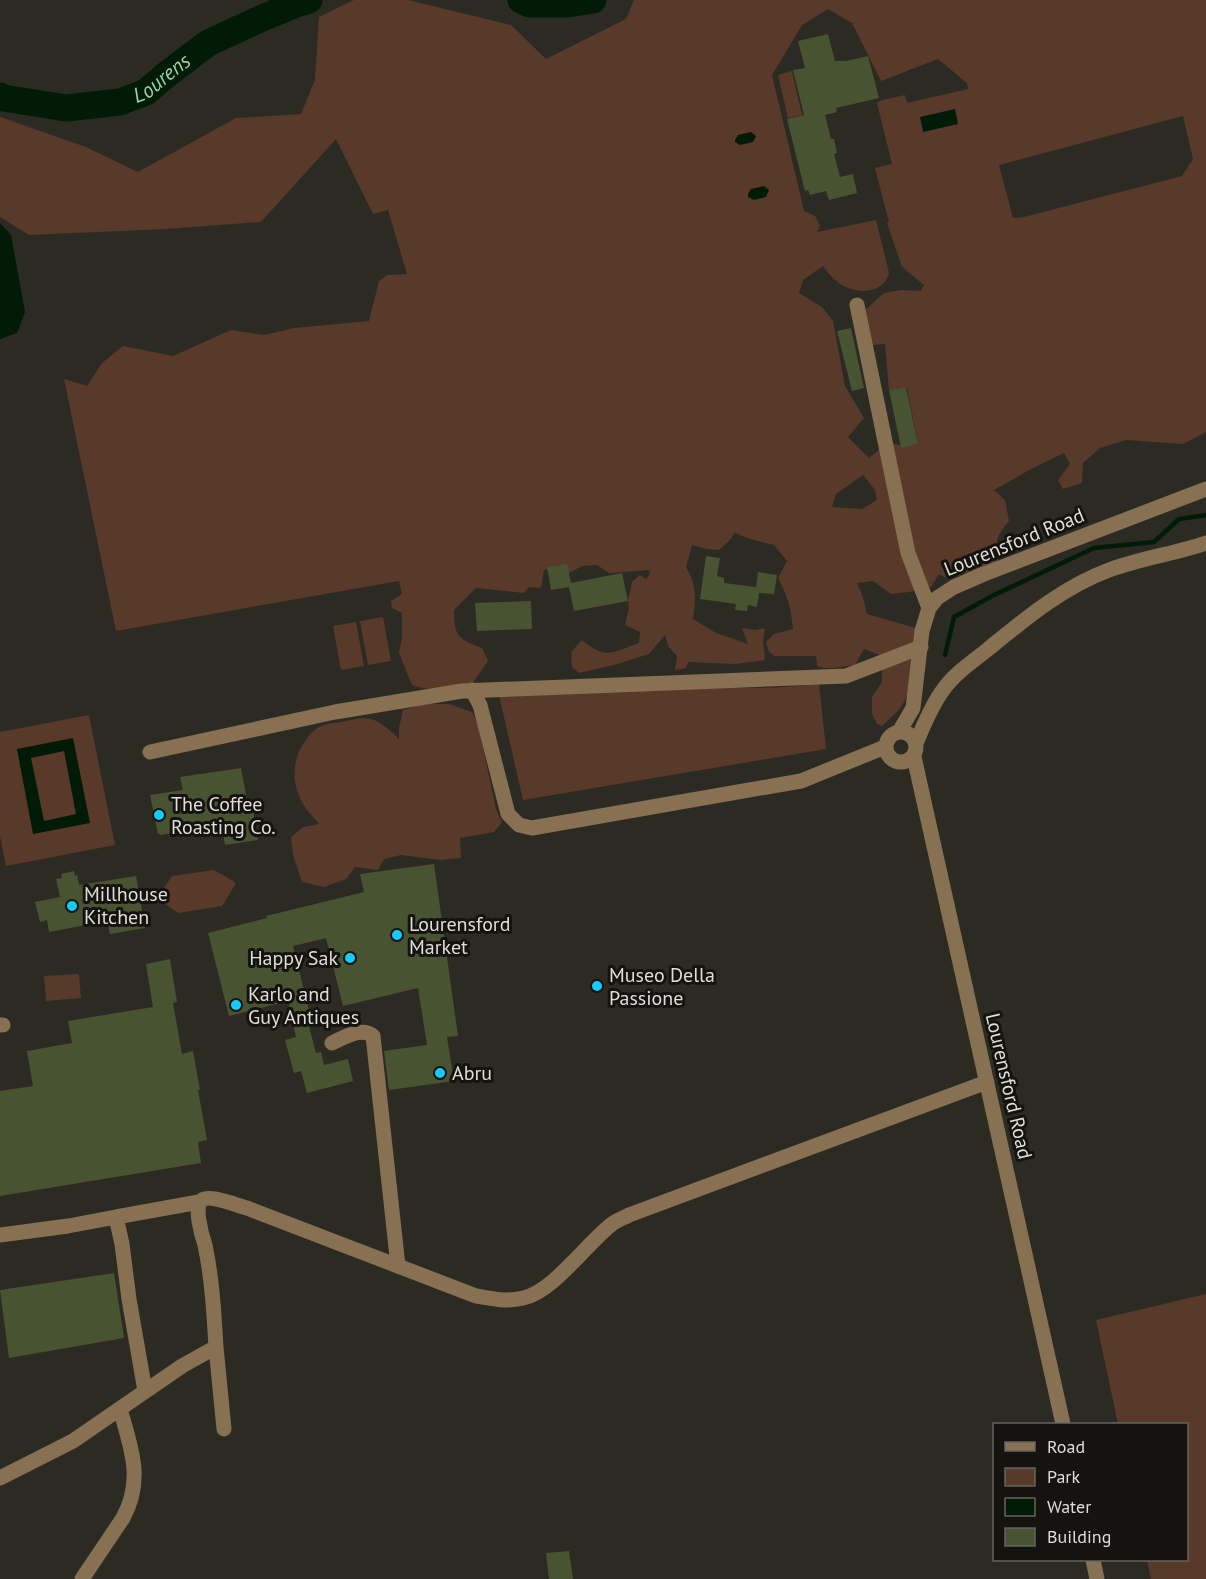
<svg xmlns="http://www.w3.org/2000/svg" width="1206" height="1579" font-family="'PT Sans',sans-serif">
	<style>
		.green { fill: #593929; fill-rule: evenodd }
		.water { fill: #011b06; fill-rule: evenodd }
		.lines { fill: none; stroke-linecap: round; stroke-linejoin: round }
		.stream { stroke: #011b06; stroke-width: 4.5 }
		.river { stroke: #011b06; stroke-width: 27 }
		.building { fill: #485331 }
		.minor { stroke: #887053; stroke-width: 15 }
		.poi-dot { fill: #16cafb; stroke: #141310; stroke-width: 2 }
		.labels { text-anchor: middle; stroke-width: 6; stroke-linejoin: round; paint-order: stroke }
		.street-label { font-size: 20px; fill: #dfded8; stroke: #141310 }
		.poi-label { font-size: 20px; fill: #dfded8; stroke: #141310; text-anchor: start }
		.water-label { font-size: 21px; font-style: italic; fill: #9fd4a6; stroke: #141310 }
	</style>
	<rect width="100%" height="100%" fill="#2c2b23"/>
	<path class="green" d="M 354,0 L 408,0 L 511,25 L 546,59 L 626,19 L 634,0 L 1206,0 L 1206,432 L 1183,444 L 1126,440 L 1100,448 L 1083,463 L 1082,483 L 1063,489 L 1058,480 L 1070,464 L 1064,453 L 1033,468 L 994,490 L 1005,500 L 1009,521 C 995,537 995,543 998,563 L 948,579 L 939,574 L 931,587 L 909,592 L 891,594 L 873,581 L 857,583 L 863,597 L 867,614 L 916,628 L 909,693 L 900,709 L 882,726 L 877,724 L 872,714 L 872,697 L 882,682 L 882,656 L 864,649 L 855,665 L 834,668 L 824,668 L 817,666 L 816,656 L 774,656 L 769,652 L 766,642 L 774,634 L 793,629 C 791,609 788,596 778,578 L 787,561 L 774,545 L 750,539 L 735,533 L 728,542 L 719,550 L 706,549 L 692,545 L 686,567 C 697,586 696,598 693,619 L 716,633 L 748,644 L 742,628 L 755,630 L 765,628 L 763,640 L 765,660 L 735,664 L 688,662 L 686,668 L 675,670 L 677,656 L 668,646 L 665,635 L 649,654 L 614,665 L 579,673 L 572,667 L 571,652 L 582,640 C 607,660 610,653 639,643 L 640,632 L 625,625 L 629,608 L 628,601 L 632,582 L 640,575 L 646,579 L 649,576 L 650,570 L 609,573 L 597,565 L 582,566 L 569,573 L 555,567 L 544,570 L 541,588 L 529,587 L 524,593 L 476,588 L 454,610 C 454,636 458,639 482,648 L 488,661 L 472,684 C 451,687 432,693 412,685 L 399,653 L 402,638 L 402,613 L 392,608 L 391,601 L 402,594 L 399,581 L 116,631 L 64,379 L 87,386 L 102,363 L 123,346 L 173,356 L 231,330 L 265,335 L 294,328 L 369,321 L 379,281 L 387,275 L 407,274 L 388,210 L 373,214 L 336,139 L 261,222 L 166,229 L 29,235 L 0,217 L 0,117 L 86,147 L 138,172 L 236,118 L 301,114 L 315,80 L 319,17 ZM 828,9 L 852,23 L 881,81 L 938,59 L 967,83 L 968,89 L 907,103 L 905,95 L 882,100 L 877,103 L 892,164 L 875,168 L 889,222 L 887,223 L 902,267 L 924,285 L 921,291 L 901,290 L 884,293 L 864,311 L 872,345 L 885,344 L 889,390 L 907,387 L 918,444 L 904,447 L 889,442 L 869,458 L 848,437 L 864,418 L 845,386 L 833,321 L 822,307 L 799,293 L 803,280 L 823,266 C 828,273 833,279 840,284 C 856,294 883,295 889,273 L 876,220 L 817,232 L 820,226 L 815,216 L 804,211 L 772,75 L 802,25 ZM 1183,116 L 1193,159 L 1182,176 L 1024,217 L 1013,218 L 999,165 ZM 863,475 L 875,490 L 877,500 L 862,509 L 832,507 L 836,494 Z
		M 792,71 L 802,115 L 788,118 L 778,75 Z
		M 383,617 L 391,661 L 368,665 L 360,621 Z
		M 356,622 L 364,666 L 341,670 L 333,626 Z
		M 819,684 L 826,749 L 523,800 L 499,695 L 714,687 C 749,689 784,688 819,684 Z
		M 422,704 L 449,704 L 472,712 L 478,724 L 496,809 L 502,822 L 494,832 L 460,838 L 461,858 L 440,860 L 401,855 L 384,859 L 378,870 L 355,867 L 346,879 L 324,887 L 302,882 L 293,855 L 291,837 L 303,827 L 315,825 L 319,823 C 296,803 286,772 303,744 C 307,738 312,731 319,727 C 325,724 334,723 341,722 C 348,721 357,718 364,718 C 378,718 390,730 399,739 L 399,728 L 403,710 Z
		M 89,715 L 115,845 L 6,866 L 0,836 L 0,732 Z
		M 214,870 L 235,882 L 235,885 L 222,906 L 178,913 L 157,898 L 172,876 Z
		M 79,974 L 81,998 L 46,1001 L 44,976 Z
		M 1206,1294 L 1206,1579 L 1151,1579 L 1147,1560 L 1186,1560 L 1186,1424 L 1118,1424 L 1096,1320 Z"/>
	<path class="water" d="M 955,109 L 958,124 L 923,132 L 920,117 Z
		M 751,132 L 756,136 L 753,142 L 740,145 L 735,142 L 735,140 L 738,135 Z
		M 764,186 L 769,190 L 766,197 L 754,200 L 748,197 L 748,194 L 751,189 Z
		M 0,223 L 11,235 L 25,312 L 17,333 L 0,339 Z
		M 73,738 L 90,823 L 33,834 L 17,749 ZM 64,751 L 76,814 L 44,821 L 31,758 Z"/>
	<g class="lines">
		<path class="stream" d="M 945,655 L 954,617 L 992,596 L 1094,548 L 1154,542 L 1179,519 L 1206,515"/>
		<g class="river">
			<path d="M 521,0 L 529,4 L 568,4 L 593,0"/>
			<path id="s1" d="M 0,96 L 3,98 L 66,108 L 120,102 L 146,92 L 166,75 L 208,43 L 260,19 L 296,4 L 309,0"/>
		</g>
	</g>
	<path class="building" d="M 828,34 L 835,61 L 846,61 L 868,56 L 879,98 L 836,108 L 837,112 L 825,115 L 831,139 L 834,139 L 837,153 L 834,154 L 840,177 L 853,174 L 857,193 L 829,200 L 826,191 L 810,195 L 808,190 L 805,191 L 787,119 L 804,115 L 793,70 L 805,68 L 798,41 Z
		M 851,328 L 864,388 L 852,391 L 837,331 Z
		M 906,387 L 918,444 L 901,448 L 889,390 Z
		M 706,556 L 720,558 L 717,576 L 724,578 L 724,583 L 756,587 L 758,572 L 777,575 L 774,594 L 759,593 L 757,607 L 748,605 L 747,611 L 735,610 L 736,604 L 700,599 Z
		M 567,564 L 571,583 L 622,573 L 628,601 L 574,611 L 569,587 L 551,590 L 547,567 Z
		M 531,601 L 532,629 L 477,631 L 475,603 Z
		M 241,768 L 248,806 L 252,805 L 258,840 L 225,845 L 222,827 L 180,835 L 179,832 L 160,835 L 160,834 L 158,834 L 150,795 L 183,790 L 180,777 Z
		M 434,864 L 458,1036 L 447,1037 L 454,1081 L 389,1090 L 384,1051 L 427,1045 L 418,988 L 343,1006 L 326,938 L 293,946 L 310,1014 L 306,1015 L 316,1053 L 321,1052 L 324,1065 L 348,1059 L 353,1081 L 307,1093 L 301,1071 L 294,1073 L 285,1040 L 296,1037 L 288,1001 L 229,1016 L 208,933 L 267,918 L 266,916 L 364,892 L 360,874 Z
		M 74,871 L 75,876 L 77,875 L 79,885 L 136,876 L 145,928 L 110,934 L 107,921 L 49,932 L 47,920 L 40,922 L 35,902 L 60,897 L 56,879 L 62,878 L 61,874 Z
		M 170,959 L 177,1002 L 173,1003 L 182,1054 L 193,1051 L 200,1090 L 198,1090 L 207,1140 L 198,1142 L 201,1163 L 0,1196 L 0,1091 L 33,1086 L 27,1051 L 72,1043 L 68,1021 L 153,1007 L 146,964 Z
		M 114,1273 L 124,1338 L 9,1358 L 0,1290 Z
		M 569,1551 L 573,1579 L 549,1579 L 546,1553 Z"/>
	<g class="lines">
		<path class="minor" d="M 857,305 L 908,553 L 929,608
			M 472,690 L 480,705 L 508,814 L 519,825 L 532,828 L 801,781 L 885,747
			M886 747a15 15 0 1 1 30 0a15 15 0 1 1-30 0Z
			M 899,732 L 913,708 L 922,631 L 929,608 L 937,598 L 954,587 L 984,574 L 1206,489
			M 916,743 C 924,725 931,706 943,690 C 954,674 972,662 987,650 C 1025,619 1063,587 1109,570 C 1141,558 1174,554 1206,543
			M 150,752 L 335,712 L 462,691 L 846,676 L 921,647
			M 914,757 L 1063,1424
			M 0,1025 L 3,1025
			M 332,1043 C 343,1038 362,1026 373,1036 L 398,1266
			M 0,1235 L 68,1226 L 116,1217
			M 216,1347 L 224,1429
			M 145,1391 L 129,1299 L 122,1244 L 116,1217 L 199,1202
			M 0,1478 L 73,1441 L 182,1366 L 216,1347 C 214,1313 212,1278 205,1245 C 202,1236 193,1205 202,1200 C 210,1194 238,1206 247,1208 L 476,1296 C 492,1299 507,1302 523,1298 C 553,1292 587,1243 612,1224 C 617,1220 624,1218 629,1215 L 987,1082
			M 1093,1560 L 1097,1579
			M 82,1579 L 123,1518 C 144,1480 131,1448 120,1409"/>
	</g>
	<g class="poi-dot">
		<circle cx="159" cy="815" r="6"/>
		<circle cx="72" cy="906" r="6"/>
		<circle cx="397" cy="935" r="6"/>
		<circle cx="350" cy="958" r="6"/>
		<circle cx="597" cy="986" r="6"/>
		<circle cx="236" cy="1005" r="6"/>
		<circle cx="440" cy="1073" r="6"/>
	</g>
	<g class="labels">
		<g class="street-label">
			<text transform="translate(1014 542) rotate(-22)" y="7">Lourensford Road</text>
			<text transform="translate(1009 1086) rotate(77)" y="7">Lourensford Road</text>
		</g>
		<g class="poi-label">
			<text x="171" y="811">The Coffee<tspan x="171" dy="23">Roasting Co.</tspan></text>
			<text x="84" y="901">Millhouse<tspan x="84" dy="23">Kitchen</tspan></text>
			<text x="409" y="931">Lourensford<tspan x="409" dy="23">Market</tspan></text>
			<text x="338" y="965" text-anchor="end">Happy Sak</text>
			<text x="609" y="982">Museo Della<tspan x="609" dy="23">Passione</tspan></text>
			<text x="248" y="1001">Karlo and<tspan x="248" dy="23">Guy Antiques</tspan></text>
			<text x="452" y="1080">Abru</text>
		</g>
		<g class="water-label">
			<text dy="7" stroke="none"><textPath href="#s1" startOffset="170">Lourens</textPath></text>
		</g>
	</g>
	<rect x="993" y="1423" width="195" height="138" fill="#141310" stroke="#656460" stroke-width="1.5"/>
	<rect x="1005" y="1442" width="30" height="9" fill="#887053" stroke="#656460" stroke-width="1.5"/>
	<text x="1047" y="1453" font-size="18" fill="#dfded8">Road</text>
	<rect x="1005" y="1468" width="30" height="18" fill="#593929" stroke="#656460" stroke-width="1.5"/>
	<text x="1047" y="1483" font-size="18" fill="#dfded8">Park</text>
	<rect x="1005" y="1498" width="30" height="18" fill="#011b06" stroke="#656460" stroke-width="1.5"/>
	<text x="1047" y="1513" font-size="18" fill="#dfded8">Water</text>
	<rect x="1005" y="1528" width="30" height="18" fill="#485331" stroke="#656460" stroke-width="1.5"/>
	<text x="1047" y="1543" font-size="18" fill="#dfded8">Building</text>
</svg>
